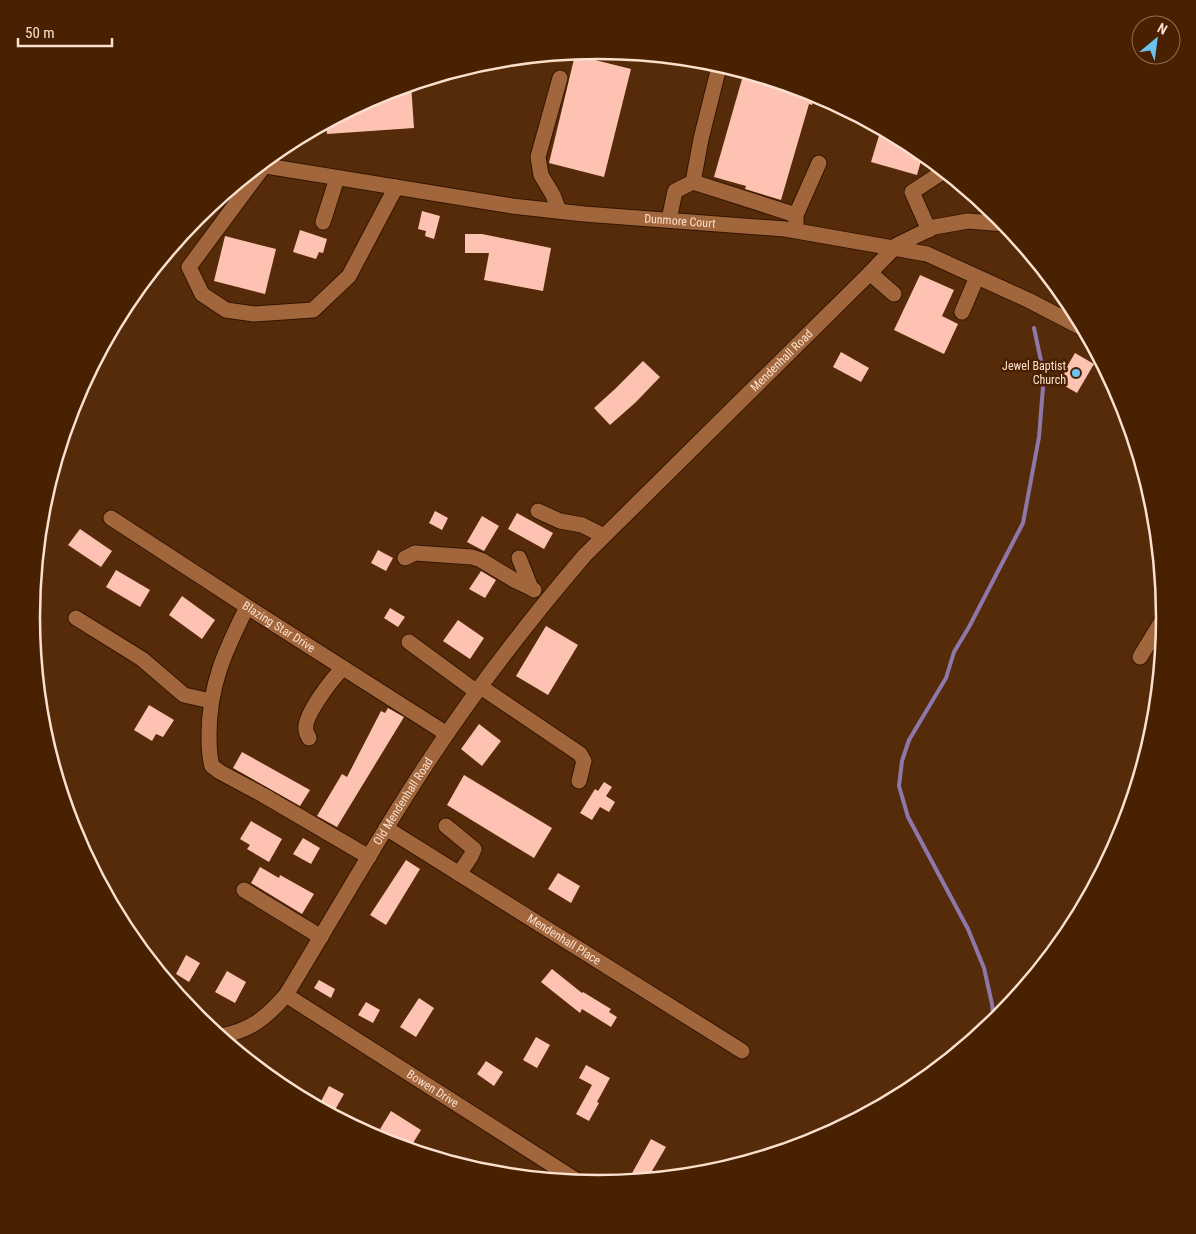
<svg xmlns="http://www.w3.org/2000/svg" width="1196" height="1234" font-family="'Roboto Condensed',sans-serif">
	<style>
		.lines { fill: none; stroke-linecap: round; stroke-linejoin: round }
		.stream { stroke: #8f78a9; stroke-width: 4 }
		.building { fill: #fec2b2 }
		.minor-casing { stroke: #341601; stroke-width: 17 }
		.minor { stroke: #a2663c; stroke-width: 15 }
		.poi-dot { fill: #6cc3f2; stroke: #4a2100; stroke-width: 2 }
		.labels { text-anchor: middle; stroke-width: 5; stroke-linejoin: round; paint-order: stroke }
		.street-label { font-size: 12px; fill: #fbe0ce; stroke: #4a2100 }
		.poi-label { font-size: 12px; fill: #fbe0ce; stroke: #4a2100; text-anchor: end }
		.rim { fill: none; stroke: #fbe0ce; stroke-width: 2.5 }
	</style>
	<rect width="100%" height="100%" fill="#562b09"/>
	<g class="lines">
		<path class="stream" d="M 994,1022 L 992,1004 L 984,968 L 968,929 L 908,817 L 899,786 L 902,761 L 909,740 L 946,678 L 954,652 L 969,627 L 1023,523 L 1039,437 L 1044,375 L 1034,328"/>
	</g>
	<path class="building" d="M 575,55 L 631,69 L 604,177 L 549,163 Z
		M 744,72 L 815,94 L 812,105 L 809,104 L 781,200 L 745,189 L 746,186 L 714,177 Z
		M 411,84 L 414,128 L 327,134 L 326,123 L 381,93 Z
		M 881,129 L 913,146 L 923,154 L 917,175 L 871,162 Z
		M 422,211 L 440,216 L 434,239 L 425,236 L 426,231 L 418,229 Z
		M 300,230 L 327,239 L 323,253 L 319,252 L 316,259 L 293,252 Z
		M 465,234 L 482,234 L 551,248 L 543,291 L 484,280 L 489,253 L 465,253 Z
		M 225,236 L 276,249 L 265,294 L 214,281 Z
		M 920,275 L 954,290 L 942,316 L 958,324 L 944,354 L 894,330 Z
		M 841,352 L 869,368 L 861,382 L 833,367 Z
		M 1075,353 L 1094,364 L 1077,393 L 1058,382 Z
		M 643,361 L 660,377 L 636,402 L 610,425 L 594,408 L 615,389 Z
		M 435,511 L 448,518 L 442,530 L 429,523 Z
		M 517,513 L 553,533 L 544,549 L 508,529 Z
		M 482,516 L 499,526 L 484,551 L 467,542 Z
		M 80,529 L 112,551 L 101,567 L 68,545 Z
		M 378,550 L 393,558 L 386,571 L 371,563 Z
		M 116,570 L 150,590 L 140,607 L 106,587 Z
		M 481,571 L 496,580 L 485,598 L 469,589 Z
		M 182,596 L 215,620 L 202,639 L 169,615 Z
		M 390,608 L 405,617 L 398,627 L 384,618 Z
		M 458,620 L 484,638 L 470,659 L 443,641 Z
		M 546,626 L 578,645 L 548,695 L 516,676 Z
		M 149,705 L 174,720 L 163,737 L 156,734 L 152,741 L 134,730 Z
		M 388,708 L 404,717 L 337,827 L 317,816 L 342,774 L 347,777 L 381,711 L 385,713 Z
		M 479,724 L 501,741 L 482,766 L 461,749 Z
		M 242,752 L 310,790 L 300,806 L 233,768 Z
		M 464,775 L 552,828 L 534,858 L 447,805 Z
		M 604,782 L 612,787 L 606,796 L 615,802 L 609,812 L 600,807 L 592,820 L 580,813 L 595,789 L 598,791 Z
		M 251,821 L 282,839 L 269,862 L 247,849 L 250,845 L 240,839 Z
		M 303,838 L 320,848 L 311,864 L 293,854 Z
		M 406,860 L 420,869 L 386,925 L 370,915 Z
		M 260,867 L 279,878 L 280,875 L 314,894 L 302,914 L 251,883 Z
		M 558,873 L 580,886 L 571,903 L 548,889 Z
		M 186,955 L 200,963 L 189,982 L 176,974 Z
		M 552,969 L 582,993 L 583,992 L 611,1009 L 609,1012 L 617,1017 L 611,1027 L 582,1009 L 580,1013 L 541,982 Z
		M 227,971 L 246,982 L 235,1003 L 215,992 Z
		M 319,980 L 335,989 L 331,998 L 314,988 Z
		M 419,998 L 434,1008 L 416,1037 L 400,1027 Z
		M 366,1002 L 380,1010 L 373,1023 L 358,1015 Z
		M 536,1037 L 550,1045 L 537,1068 L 523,1060 Z
		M 486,1061 L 503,1072 L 494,1086 L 477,1074 Z
		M 586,1065 L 610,1078 L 597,1102 L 599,1103 L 589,1121 L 576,1114 L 592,1085 L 579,1078 Z
		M 329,1086 L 344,1094 L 332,1115 L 318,1107 Z
		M 391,1111 L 421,1130 L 410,1148 L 380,1129 Z
		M 651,1139 L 666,1147 L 652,1171 L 663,1177 L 640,1180 L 631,1175 Z"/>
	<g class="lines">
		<g class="minor-casing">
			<g id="minor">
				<path id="s1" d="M 260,165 L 512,206 L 584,214 L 785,229 L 927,254 L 1028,300 L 1084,329"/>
				<path d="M 264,166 L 189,267 L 202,294 L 226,310 L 254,314 L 313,310 L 349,276 L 396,187"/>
				<path d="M 693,182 L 796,215"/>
				<path d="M 559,211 L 553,195 L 541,175 L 538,157 L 560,78"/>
				<path d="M 669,220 L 675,191 L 693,182 L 701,139 L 719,67"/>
				<path d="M 323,222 L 337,178"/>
				<path d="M 796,224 L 796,215 L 819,163"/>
				<path d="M 929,230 L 912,192 L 944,171"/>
				<path d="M 870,273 L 894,294"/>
				<path d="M 126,304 L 146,279"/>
				<path d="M 962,312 L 977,277"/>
				<path d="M 538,511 L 560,521 L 582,525 L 604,536"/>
				<path id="s2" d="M 111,518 L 246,606 L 447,734"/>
				<path d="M 405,558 L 415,553 L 472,557 L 481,560 L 514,580 L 531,588"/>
				<path d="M 519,558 L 531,588 L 534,590"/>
				<path d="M 247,607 C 225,651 209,685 209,735 C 209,745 209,756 212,766 L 220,772 L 263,795 L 369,857"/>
				<path d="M 76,618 L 142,659 L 184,695 L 211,701"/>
				<path d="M 409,642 L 477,692"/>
				<path d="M 1140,657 L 1165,616"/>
				<path d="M 481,687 L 580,754 L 584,761 L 579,781"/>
				<path d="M 309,738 C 308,735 306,733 306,730 C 303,716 333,678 343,668"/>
				<path d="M 446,826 L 474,849 L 471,856 L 459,874"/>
				<path id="s3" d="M 386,828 L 742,1051"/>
				<path d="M 244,890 L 321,937"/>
				<path id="s4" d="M 286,995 L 579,1182"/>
				<path id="s5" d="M 220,1036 C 250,1031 266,1018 286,995 C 329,924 370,852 415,782 C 466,702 524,626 585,555 L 866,277 L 897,245 L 934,227 L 968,221 L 1005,224"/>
			</g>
		</g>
		<use href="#minor" class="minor"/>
	</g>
	<circle class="poi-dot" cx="1076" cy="373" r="5"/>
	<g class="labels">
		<g class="street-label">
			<text dy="4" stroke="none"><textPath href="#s1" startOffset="424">Dunmore Court</textPath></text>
			<text dy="4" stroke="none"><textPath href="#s5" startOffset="889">Mendenhall Road</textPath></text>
			<text dy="4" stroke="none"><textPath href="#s2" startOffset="200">Blazing Star Drive</textPath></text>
			<text dy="4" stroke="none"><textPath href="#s5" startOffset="306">Old Mendenhall Road</textPath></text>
			<text dy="4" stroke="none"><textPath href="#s3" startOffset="210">Mendenhall Place</textPath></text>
			<text dy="4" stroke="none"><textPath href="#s4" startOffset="174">Bowen Drive</textPath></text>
		</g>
		<g class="poi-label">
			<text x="1066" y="370">Jewel Baptist<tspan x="1066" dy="14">Church</tspan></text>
		</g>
	</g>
	<path d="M0 0H1196V1234H0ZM40 617a558 558 0 1 1 1116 0a558 558 0 1 1-1116 0Z" fill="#4a2100" fill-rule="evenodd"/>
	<path class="rim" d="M40 617a558 558 0 1 1 1116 0a558 558 0 1 1-1116 0Z"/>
	<g transform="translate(1156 40) rotate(29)"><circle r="24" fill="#4a2100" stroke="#916d52"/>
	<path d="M0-4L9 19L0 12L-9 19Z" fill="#6cc3f2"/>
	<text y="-8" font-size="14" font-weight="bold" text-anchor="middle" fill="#fbe0ce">N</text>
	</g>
	<path d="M18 38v8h94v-8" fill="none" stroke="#fbe0ce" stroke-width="2.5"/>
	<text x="25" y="38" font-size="15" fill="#fbe0ce" stroke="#4a2100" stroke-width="4" paint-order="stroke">50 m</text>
</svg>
